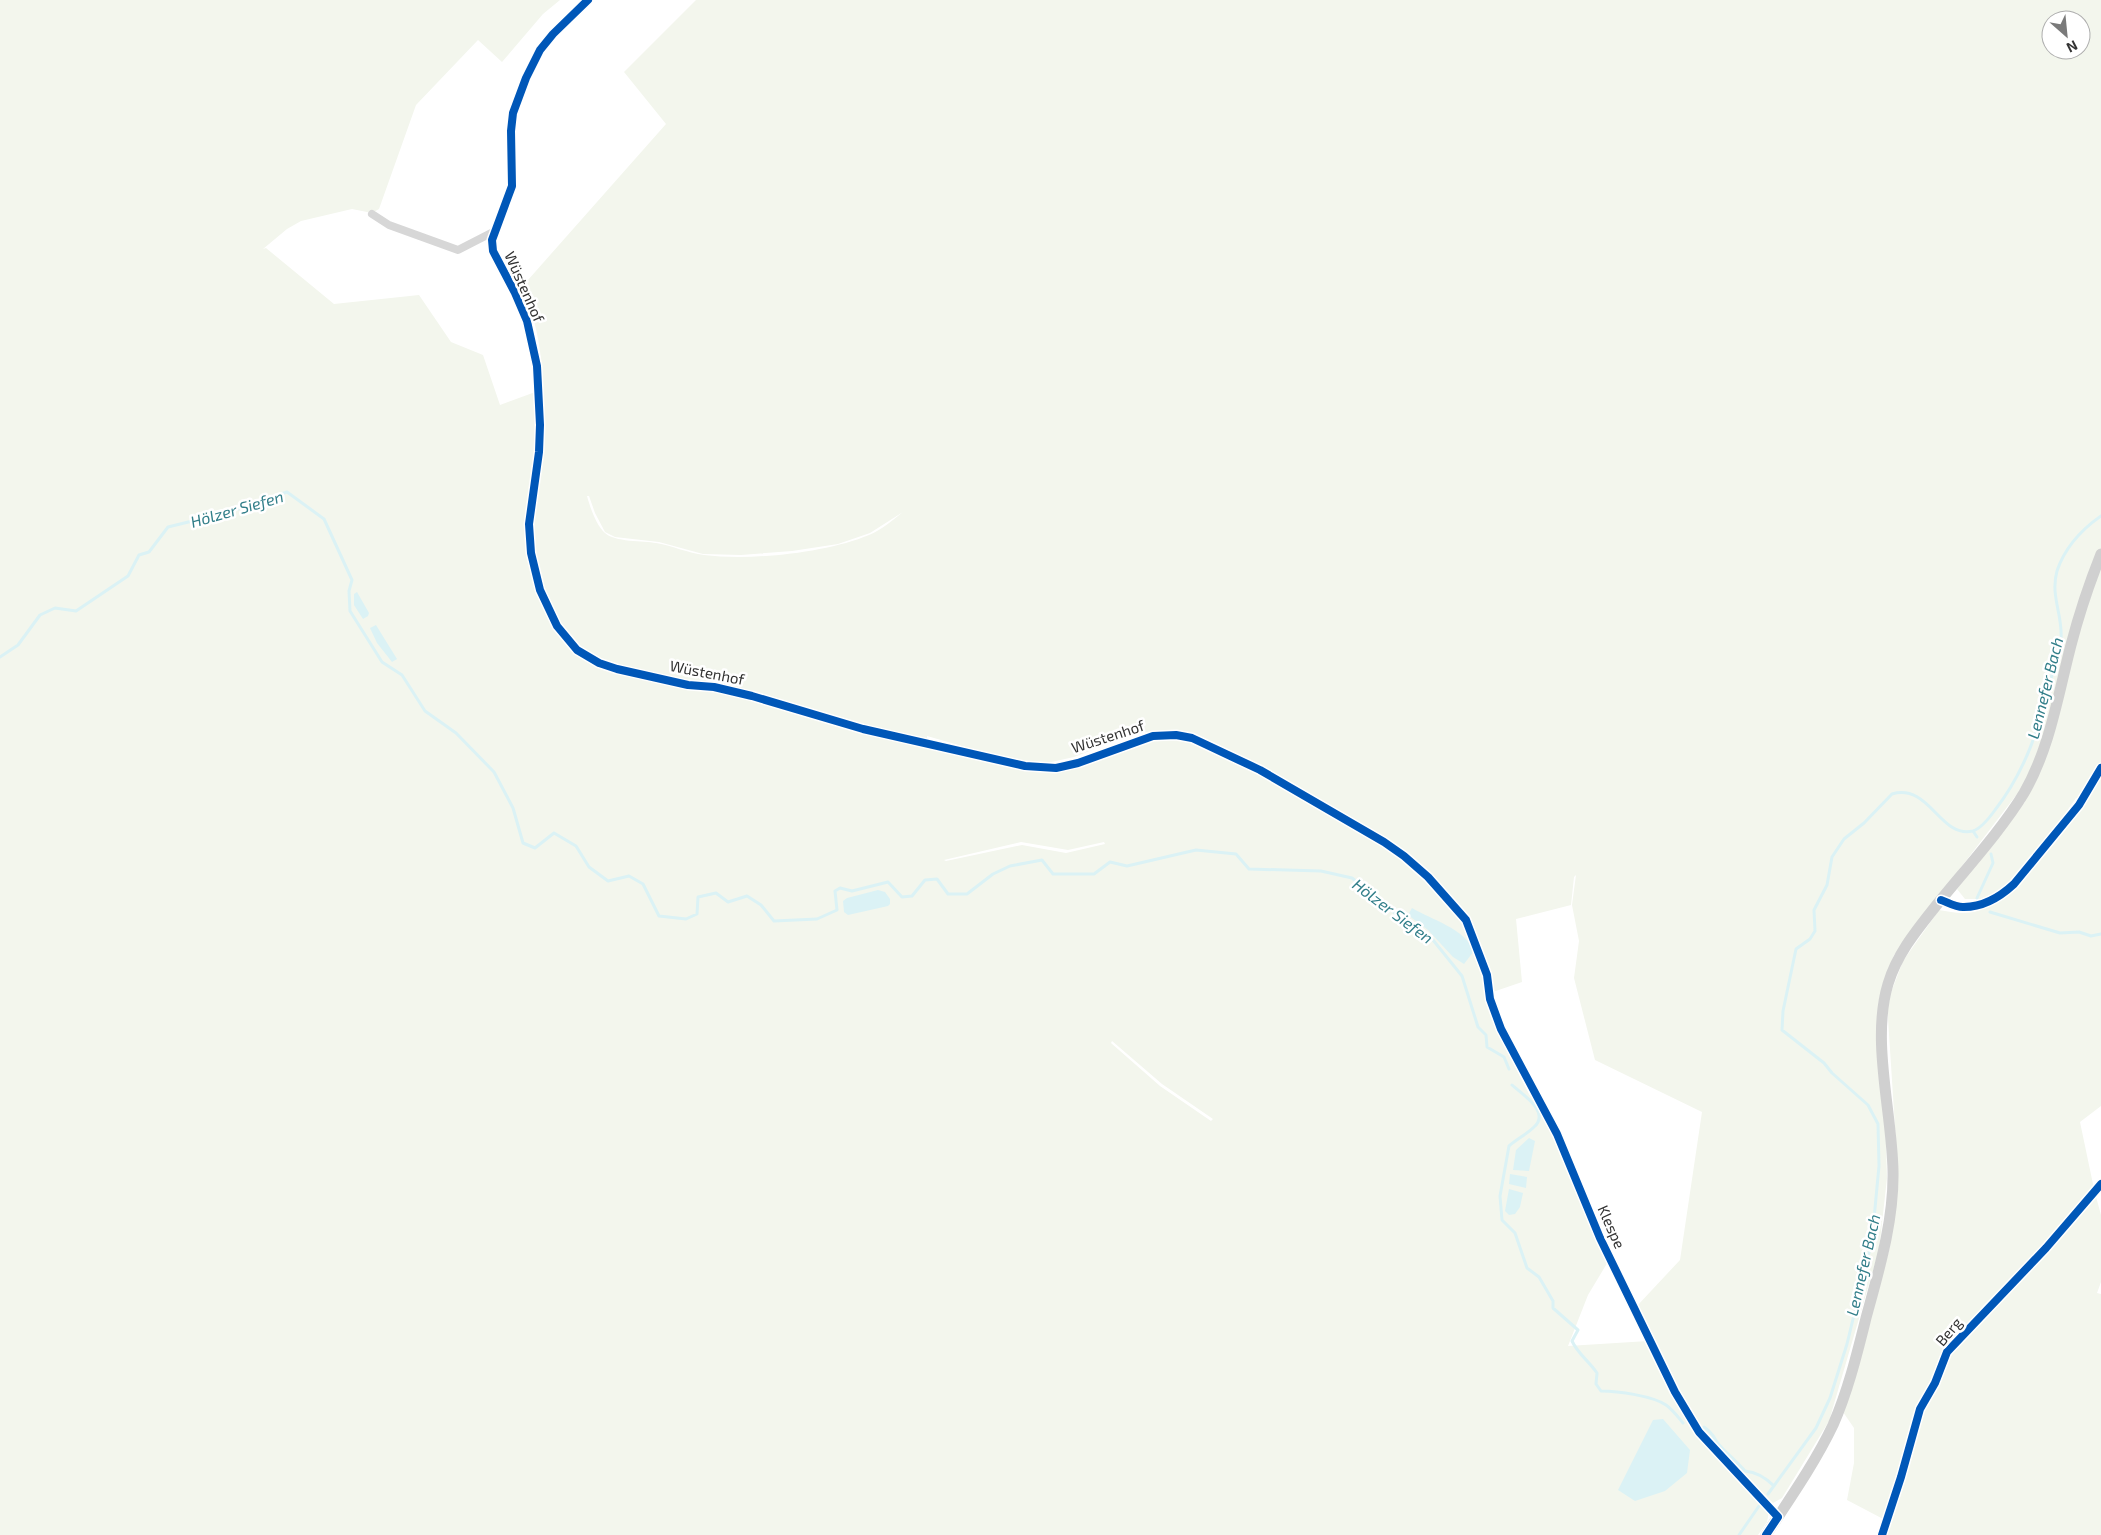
<svg xmlns="http://www.w3.org/2000/svg" width="2101" height="1535" font-family="'Exo 2',sans-serif">
	<style>
		.green { fill: #f3f6ed; fill-rule: evenodd }
		.water { fill: #dbf2f5 }
		.lines { fill: none; stroke-linecap: round; stroke-linejoin: round }
		.stream { stroke: #dbf2f5; stroke-width: 3 }
		.street { stroke: #d7d7d7; stroke-width: 8 }
		.secondary { stroke: #d0d0d0; stroke-width: 11 }
		.cycleway-casing { stroke: #fff; stroke-width: 11 }
		.cycleway { stroke: #0057b8; stroke-width: 8 }
		.labels { text-anchor: middle; stroke-width: 5; stroke-linejoin: round; paint-order: stroke }
		.street-label { font-size: 15px; fill: #333; stroke: #fff }
		.water-label { font-size: 16px; font-style: italic; fill: #317e89; stroke: #fff }
	</style>
	<rect width="100%" height="100%" fill="#fff"/>
	<path class="green" d="M 0,0 L 560,0 L 543,14 L 502,62 L 478,40 L 416,105 L 379,209 L 372,213 L 352,209 L 301,221 L 287,229 L 263,249 L 266,248 L 334,304 L 419,295 L 451,342 L 483,355 L 500,405 L 538,391 L 538,441 L 531,509 L 536,508 C 542,448 554,341 520,289 L 666,124 L 624,72 L 696,0 L 2101,0 L 2101,1106 L 2080,1122 L 2094,1189 L 2069,1220 L 2011,1281 L 1984,1305 L 1959,1334 L 1945,1357 L 1919,1415 L 1887,1521 L 1847,1500 L 1854,1463 L 1854,1428 L 1843,1412 L 1889,1251 L 1898,1173 L 1887,1003 L 1903,961 L 1939,910 C 1951,912 1965,915 1977,911 C 2016,900 2060,835 2086,803 L 2076,798 L 2049,837 L 2005,889 L 1981,899 L 1965,899 L 1957,889 L 2025,802 L 2017,794 L 1894,955 L 1879,999 L 1876,1041 L 1885,1113 L 1887,1178 L 1879,1250 L 1829,1421 L 1782,1498 L 1773,1503 C 1749,1480 1723,1459 1703,1432 C 1675,1395 1657,1348 1637,1306 L 1680,1260 L 1702,1112 L 1595,1060 L 1574,978 L 1579,941 L 1572,905 L 1576,875 L 1574,877 L 1571,905 L 1516,919 L 1522,982 L 1487,994 L 1496,1028 L 1529,1094 L 1553,1122 L 1609,1260 L 1588,1295 L 1568,1346 L 1648,1341 L 1681,1409 L 1769,1511 L 1767,1522 L 1758,1535 L 0,1535 ZM 2051,20 L 2081,20 L 2081,50 L 2051,50 ZM 587,496 L 589,496 L 595,513 L 605,532 L 615,537 L 659,542 L 703,554 L 741,555 L 792,551 L 838,544 L 870,533 L 903,512 C 893,520 881,530 869,535 C 826,553 750,561 704,555 C 688,553 673,546 656,543 C 644,541 614,542 605,533 C 596,525 590,507 587,496 ZM 1163,731 L 1183,733 L 1137,736 L 1074,759 L 1047,766 L 1018,765 L 927,740 L 927,736 L 1018,762 L 1047,763 L 1074,757 L 1136,733 ZM 1021,842 L 1068,850 L 1104,842 L 1105,844 L 1066,853 L 1022,845 L 946,861 L 944,860 ZM 1112,1041 L 1162,1084 L 1213,1119 L 1211,1121 L 1160,1086 L 1111,1043 Z
		M 2095,1193 L 2101,1215 L 2101,1282 L 2097,1293 L 2101,1294 L 2101,1535 L 1884,1535 L 1898,1501 L 1913,1439 L 1947,1358 L 1961,1336 Z"/>
	<path class="water" d="M 357,592 L 369,613 L 368,616 L 363,619 L 354,605 L 354,594 Z
		M 376,625 L 397,659 L 392,662 L 377,643 L 370,628 Z
		M 878,890 L 885,892 L 890,899 L 890,904 L 888,906 L 848,915 L 844,912 L 843,901 L 847,898 Z
		M 1412,908 C 1432,920 1464,928 1474,951 L 1464,964 L 1453,957 L 1428,930 L 1408,915 Z
		M 1529,1138 L 1535,1141 L 1529,1171 L 1513,1170 L 1516,1150 Z
		M 1510,1174 L 1527,1177 L 1526,1188 L 1509,1184 Z
		M 1509,1189 L 1523,1193 L 1520,1207 L 1515,1214 L 1509,1215 L 1505,1211 Z
		M 1663,1419 L 1690,1450 L 1687,1473 L 1665,1491 L 1635,1501 L 1618,1490 L 1653,1420 Z"/>
	<g class="lines">
		<path class="stream" d="M 0,657 L 18,645 L 40,615 L 55,608 L 76,611 L 128,576 L 139,555 L 149,552 L 168,527 L 229,512 L 287,492 L 324,519 L 352,580 L 349,591 L 350,611 L 382,662 L 402,675 L 425,711 L 456,733 L 494,772 L 513,808 L 523,843 L 535,848 L 554,833 L 576,846 L 589,867 L 608,881 L 629,876 L 643,884 L 659,916 L 686,919 L 697,914 L 698,897 L 716,893 L 728,902 L 747,896 L 761,905 L 774,921 L 817,919 L 837,910 L 835,891 L 840,888 L 852,891 L 888,882 L 902,897 L 912,896 L 925,880 L 937,879 L 948,894 L 967,894 L 993,874 L 1010,866 L 1042,860 L 1053,874 L 1094,874 L 1110,862 L 1127,866 L 1196,850 L 1236,854 L 1249,869 L 1321,871 L 1352,878 L 1401,918 L 1429,935 L 1462,976 L 1478,1027 L 1486,1035 L 1487,1047 L 1504,1057 L 1509,1069
			M 1973,831 L 1977,837
			M 1977,898 L 1993,863 L 1991,854
			M 1990,912 L 2060,933 L 2079,932 L 2091,936 L 2101,934
			M 1512,1085 C 1522,1094 1551,1112 1534,1127 C 1527,1134 1517,1139 1509,1146 L 1500,1196 L 1502,1220 L 1515,1233 L 1527,1268 L 1539,1277 L 1553,1301 L 1553,1308 L 1578,1330 L 1572,1341 C 1578,1354 1588,1360 1597,1373 L 1596,1384 L 1601,1391 C 1618,1391 1653,1396 1666,1405 C 1673,1410 1678,1417 1683,1423
			M 1704,1427 C 1716,1435 1714,1441 1722,1448 C 1730,1456 1737,1462 1745,1471 C 1756,1472 1766,1478 1774,1486
			M 1768,1494 L 1816,1428 L 1830,1398 L 1847,1344 L 1872,1240 L 1879,1166 L 1878,1124 L 1868,1105 L 1832,1073 L 1824,1063 L 1782,1030 L 1783,1011 L 1796,949 L 1810,939 L 1815,931 L 1814,910 L 1827,885 L 1832,857 L 1844,839 L 1864,823 L 1892,794 C 1930,783 1940,839 1973,831 C 1982,828 1990,817 1995,810 C 2026,770 2039,728 2051,679 C 2054,666 2059,652 2061,639 C 2063,615 2050,596 2057,571 C 2065,547 2081,530 2101,516
			M 1739,1535 L 1759,1506"/>
		<path class="street" d="M 588,0 L 553,34 L 540,50 L 526,78 L 513,113 L 511,131 L 512,186 L 492,240 L 493,251 L 515,293 L 527,321 L 537,366 L 540,425 L 539,452 L 529,524 L 531,553 L 540,590 L 557,626 L 577,650 L 599,663 L 617,669 L 688,685 L 714,687 L 752,696 L 863,729 L 1025,766 L 1056,768 L 1078,763 L 1153,736 L 1176,735 L 1192,738 L 1260,770 L 1384,842 L 1404,856 L 1428,877 L 1466,920 L 1487,975 L 1490,999 L 1501,1029 L 1557,1134 L 1600,1238 L 1675,1392 L 1699,1432 L 1778,1517
			M 372,214 L 389,225 L 458,250 L 495,231
			M 1941,900 C 1947,902 1957,908 1964,907 C 1983,907 2000,897 2014,884 L 2079,805 L 2101,768
			M 1882,1535 L 1901,1477 L 1920,1409 L 1935,1383 L 1947,1352 L 2046,1248 L 2101,1184"/>
		<path class="secondary" d="M 1766,1535 C 1789,1500 1815,1463 1833,1425 C 1848,1391 1857,1354 1866,1318 C 1879,1270 1894,1221 1893,1171 C 1892,1112 1871,1040 1888,984 C 1897,954 1916,931 1935,907 C 1963,872 2001,831 2024,793 C 2050,748 2058,695 2071,645 C 2079,614 2089,584 2101,554"/>
		<g class="cycleway-casing">
			<path id="cycleway" d="M 588,0 L 553,34 L 540,50 L 526,78 L 513,113 L 511,131 L 512,186 L 492,240 L 493,251 L 515,293 L 527,321 L 537,366 L 540,425 L 539,452 L 529,524 L 531,553 L 540,590 L 557,626 L 577,650 L 599,663 L 617,669 L 688,685 L 714,687 L 752,696 L 863,729 L 1025,766 L 1056,768 L 1078,763 L 1153,736 L 1176,735 L 1192,738 L 1260,770 L 1384,842 L 1404,856 L 1428,877 L 1466,920 L 1487,975 L 1490,999 L 1501,1029 L 1557,1134 L 1600,1238 L 1675,1392 L 1699,1432 L 1778,1517 L 1766,1535
				M 1941,900 C 1947,902 1957,908 1964,907 C 1983,907 2000,897 2014,884 L 2079,805 L 2101,768
				M 1882,1535 L 1901,1477 L 1920,1409 L 1935,1383 L 1947,1352 L 2046,1248 L 2101,1184"/>
		</g>
		<use href="#cycleway" class="cycleway"/>
	</g>
	<g class="labels">
		<g class="street-label">
			<text transform="translate(524 287) rotate(66)" y="5">Wüstenhof</text>
			<text transform="translate(707 673) rotate(11)" y="5">Wüstenhof</text>
			<text transform="translate(1108 737) rotate(-18)" y="5">Wüstenhof</text>
			<text transform="translate(1611 1227) rotate(66)" y="5">Klespe</text>
			<text transform="translate(1949 1332) rotate(-50)" y="5">Berg</text>
		</g>
		<g class="water-label">
			<text transform="translate(237 509) rotate(-16)" y="6">Hölzer Siefen</text>
			<text transform="translate(2045 688) rotate(-76)" y="6">Lennefer Bach</text>
			<text transform="translate(1393 911) rotate(37)" y="6">Hölzer Siefen</text>
			<text transform="translate(1863 1265) rotate(-77)" y="6">Lennefer Bach</text>
		</g>
	</g>
	<g transform="translate(2066 35) rotate(153)"><circle r="24" fill="#ffffff" stroke="#adadad"/>
	<path d="M0-4L9 19L0 12L-9 19Z" fill="#7a7a7a"/>
	<text y="-8" font-size="14" font-weight="bold" text-anchor="middle" fill="#333333">N</text>
	</g>
</svg>
